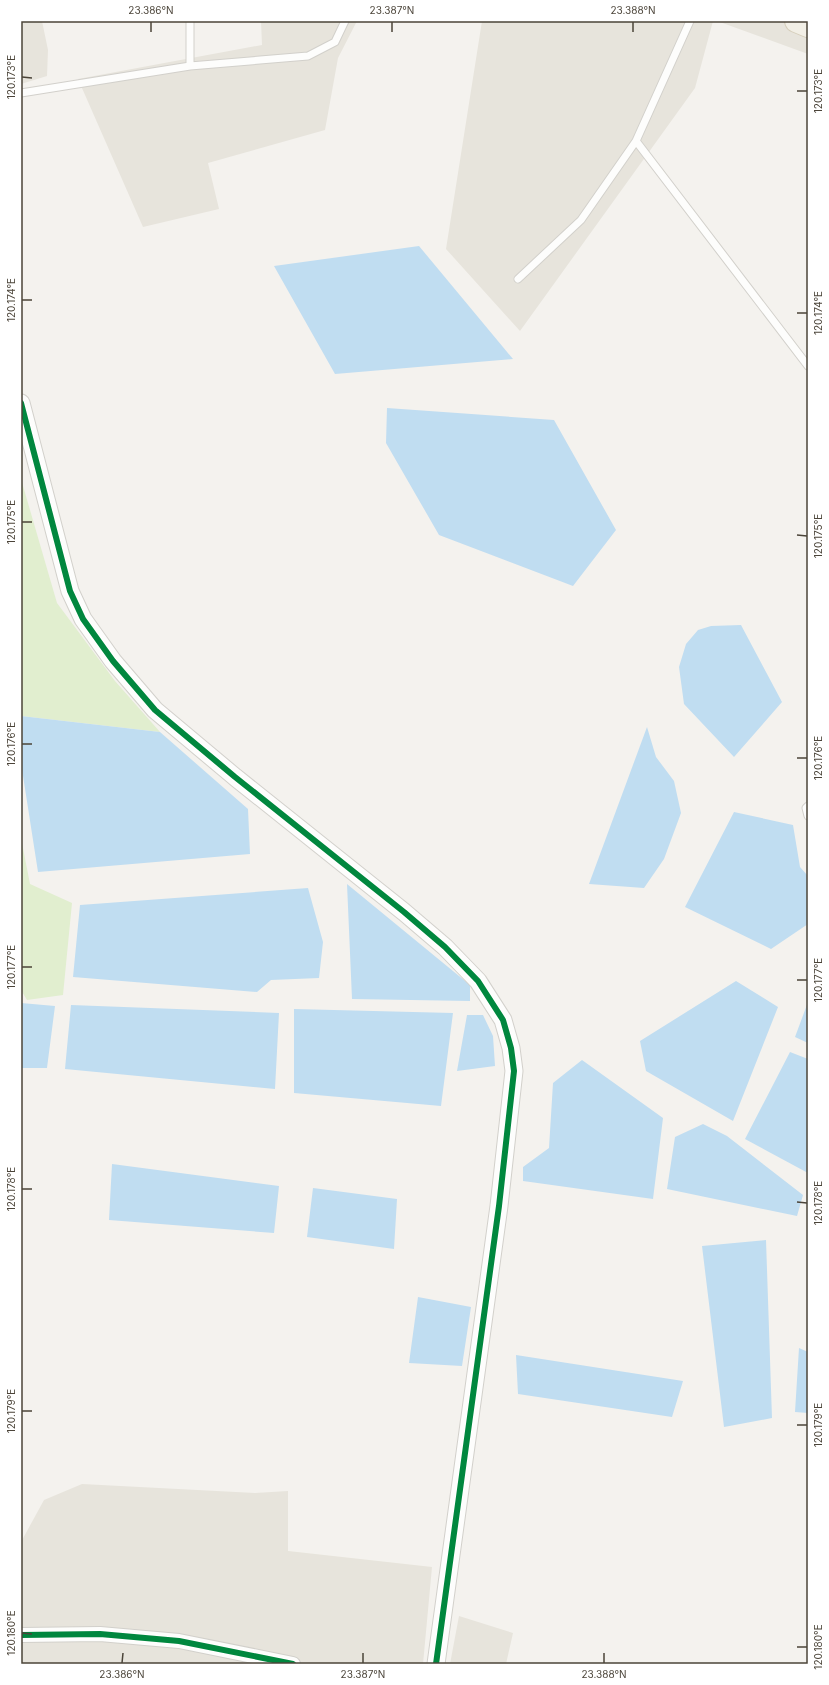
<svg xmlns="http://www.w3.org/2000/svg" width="829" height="1685" font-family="Inter,sans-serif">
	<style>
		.residential { fill: #e7e4dc }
		.green { fill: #e1eecf }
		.water { fill: #c0ddf1 }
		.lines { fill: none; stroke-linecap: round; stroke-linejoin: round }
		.service-casing { stroke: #d2d0cb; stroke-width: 9 }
		.minor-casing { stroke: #d2d0cb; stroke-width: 16 }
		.tertiary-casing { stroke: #d2d0cb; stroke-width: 19 }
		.primary-casing { stroke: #d6cebb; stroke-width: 24 }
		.service { stroke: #fdfdfc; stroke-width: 7 }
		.minor { stroke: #fdfdfc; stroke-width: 14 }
		.tertiary { stroke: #fdfdfc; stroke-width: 17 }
		.primary { stroke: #f2efe6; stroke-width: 22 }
		.cycleway-casing { stroke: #fff; stroke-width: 8 }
		.cycleway { stroke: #00873e; stroke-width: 6 }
		.ticks { fill: none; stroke: #4b4439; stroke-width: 1.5 }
		.neatline { fill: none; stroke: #4b4439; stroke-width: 1.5 }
		.ticks-label { font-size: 10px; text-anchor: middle; fill: #4b4439 }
	</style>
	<rect width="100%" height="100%" fill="#f4f2ee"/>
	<path class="residential" d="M 21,21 L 42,21 L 48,50 L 47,76 L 21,84 Z
		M 261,21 L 357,21 L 338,58 L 325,130 L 208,163 L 219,209 L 143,227 L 78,79 L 262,45 Z
		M 482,21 L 713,21 L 695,88 L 520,331 L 446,249 Z
		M 717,21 L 808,21 L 808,54 Z
		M 82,1484 L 255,1493 L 288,1491 L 288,1551 L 432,1567 L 423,1664 L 21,1664 L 21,1542 L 44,1500 Z
		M 459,1616 L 513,1633 L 506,1664 L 450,1664 Z"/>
	<path class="green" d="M 21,479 L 57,603 L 115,681 L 160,732 L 21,716 Z
		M 21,838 L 30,884 L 72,903 L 63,995 L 27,1000 L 21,990 Z"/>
	<path class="water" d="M 419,246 L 513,359 L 335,374 L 274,266 Z
		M 387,408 L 554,420 L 616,530 L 573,586 L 439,535 L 386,443 Z
		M 741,625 L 782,702 L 734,757 L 684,704 L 679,667 L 686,644 L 698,630 L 711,626 Z
		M 21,716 L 160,732 L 248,809 L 250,854 L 38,872 L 21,763 Z
		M 647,727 L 656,757 L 674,781 L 681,813 L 664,859 L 644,888 L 589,884 Z
		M 734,812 L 793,825 L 800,867 L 808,876 L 808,924 L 771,949 L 685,907 Z
		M 347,884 L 470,985 L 470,1001 L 352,999 Z
		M 308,888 L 323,942 L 319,978 L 271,980 L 257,992 L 73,977 L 80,905 Z
		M 736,981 L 778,1007 L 733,1121 L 646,1071 L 640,1041 Z
		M 808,1002 L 808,1043 L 795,1037 Z
		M 21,1003 L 55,1006 L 47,1068 L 21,1068 Z
		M 71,1005 L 279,1013 L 275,1089 L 65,1069 Z
		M 294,1009 L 453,1013 L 441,1106 L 294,1093 Z
		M 467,1015 L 483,1015 L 493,1036 L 495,1066 L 457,1071 Z
		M 790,1052 L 808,1059 L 808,1173 L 745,1139 Z
		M 582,1060 L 663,1118 L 653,1199 L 523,1181 L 523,1167 L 549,1148 L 553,1083 Z
		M 703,1124 L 727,1136 L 803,1195 L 797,1216 L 667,1189 L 675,1137 Z
		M 112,1164 L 279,1186 L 274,1233 L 109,1220 Z
		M 313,1188 L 397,1199 L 394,1249 L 307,1237 Z
		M 766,1240 L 772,1418 L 724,1427 L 702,1246 Z
		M 418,1297 L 471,1307 L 462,1366 L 409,1363 Z
		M 799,1348 L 808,1352 L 808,1413 L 795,1412 Z
		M 516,1355 L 683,1381 L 672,1417 L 518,1394 Z"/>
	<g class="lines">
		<g class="service-casing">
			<path id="service" d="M 190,21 L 190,66
				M 21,93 L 190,66 L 308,56 L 335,42 L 345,21
				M 636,141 L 808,366
				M 518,279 L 581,220 L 636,141 L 690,21
				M 808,806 L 806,808 L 808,816"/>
		</g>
		<g class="minor-casing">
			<path id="minor" d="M 21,1635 L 100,1634 L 179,1641 L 293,1664"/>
		</g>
		<g class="tertiary-casing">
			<path id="tertiary" d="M 21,403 L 70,591 L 83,619 L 113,661 L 155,710 L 235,777 L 404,912 L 445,947 L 478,981 L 503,1020 L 511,1048 L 514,1071 L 499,1206 L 436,1664"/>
		</g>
		<g class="primary-casing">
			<path id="primary" d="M 796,21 L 808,26"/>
		</g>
		<use href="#service" class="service"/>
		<use href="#minor" class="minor"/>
		<use href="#tertiary" class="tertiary"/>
		<use href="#primary" class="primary"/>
		<g class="cycleway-casing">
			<path id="cycleway" d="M 21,403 L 70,591 L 83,619 L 113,661 L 155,710 L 235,777 L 404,912 L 445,947 L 478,981 L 503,1020 L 511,1048 L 514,1071 L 499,1206 L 436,1664
				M 21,1635 L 100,1634 L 179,1641 L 293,1664"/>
		</g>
		<use href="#cycleway" class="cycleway"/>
	</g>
	<path class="ticks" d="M 151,32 L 151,22M 392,32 L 392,22M 633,32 L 633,22M 22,77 L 32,78M 797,91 L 807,91M 22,300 L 32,300M 797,313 L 807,313M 22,522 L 32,522M 797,535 L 807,536M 22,744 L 32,744M 797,758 L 807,758M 22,967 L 32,967M 797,980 L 807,980M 22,1189 L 32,1189M 797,1202 L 807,1203M 22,1411 L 32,1411M 797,1425 L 807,1425M 22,1633 L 32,1634M 797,1647 L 807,1647M 122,1663 L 123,1653M 363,1663 L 363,1653M 604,1663 L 604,1653"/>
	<rect width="829" height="1685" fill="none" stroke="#ffffff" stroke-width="44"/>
	<rect x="22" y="22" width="785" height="1641" class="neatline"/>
	<g class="ticks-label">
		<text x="151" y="14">23.386°N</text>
		<text x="392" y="14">23.387°N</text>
		<text x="633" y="14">23.388°N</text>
		<text transform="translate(11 77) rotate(-90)" y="4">120.173°E</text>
		<text transform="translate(818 91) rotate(-90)" y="4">120.173°E</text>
		<text transform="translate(11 300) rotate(-90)" y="4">120.174°E</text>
		<text transform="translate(818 313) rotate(-90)" y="4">120.174°E</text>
		<text transform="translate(11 522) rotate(-90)" y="4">120.175°E</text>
		<text transform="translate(818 536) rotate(-90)" y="4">120.175°E</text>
		<text transform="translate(11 744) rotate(-90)" y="4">120.176°E</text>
		<text transform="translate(818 758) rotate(-90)" y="4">120.176°E</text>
		<text transform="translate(11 967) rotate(-90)" y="4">120.177°E</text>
		<text transform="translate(818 980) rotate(-90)" y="4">120.177°E</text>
		<text transform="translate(11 1189) rotate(-90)" y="4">120.178°E</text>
		<text transform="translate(818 1203) rotate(-90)" y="4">120.178°E</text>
		<text transform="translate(11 1411) rotate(-90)" y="4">120.179°E</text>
		<text transform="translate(818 1425) rotate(-90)" y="4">120.179°E</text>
		<text transform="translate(11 1633) rotate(-90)" y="4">120.180°E</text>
		<text transform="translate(818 1647) rotate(-90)" y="4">120.180°E</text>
		<text x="122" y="1678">23.386°N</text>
		<text x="363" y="1678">23.387°N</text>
		<text x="604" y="1678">23.388°N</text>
	</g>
</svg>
